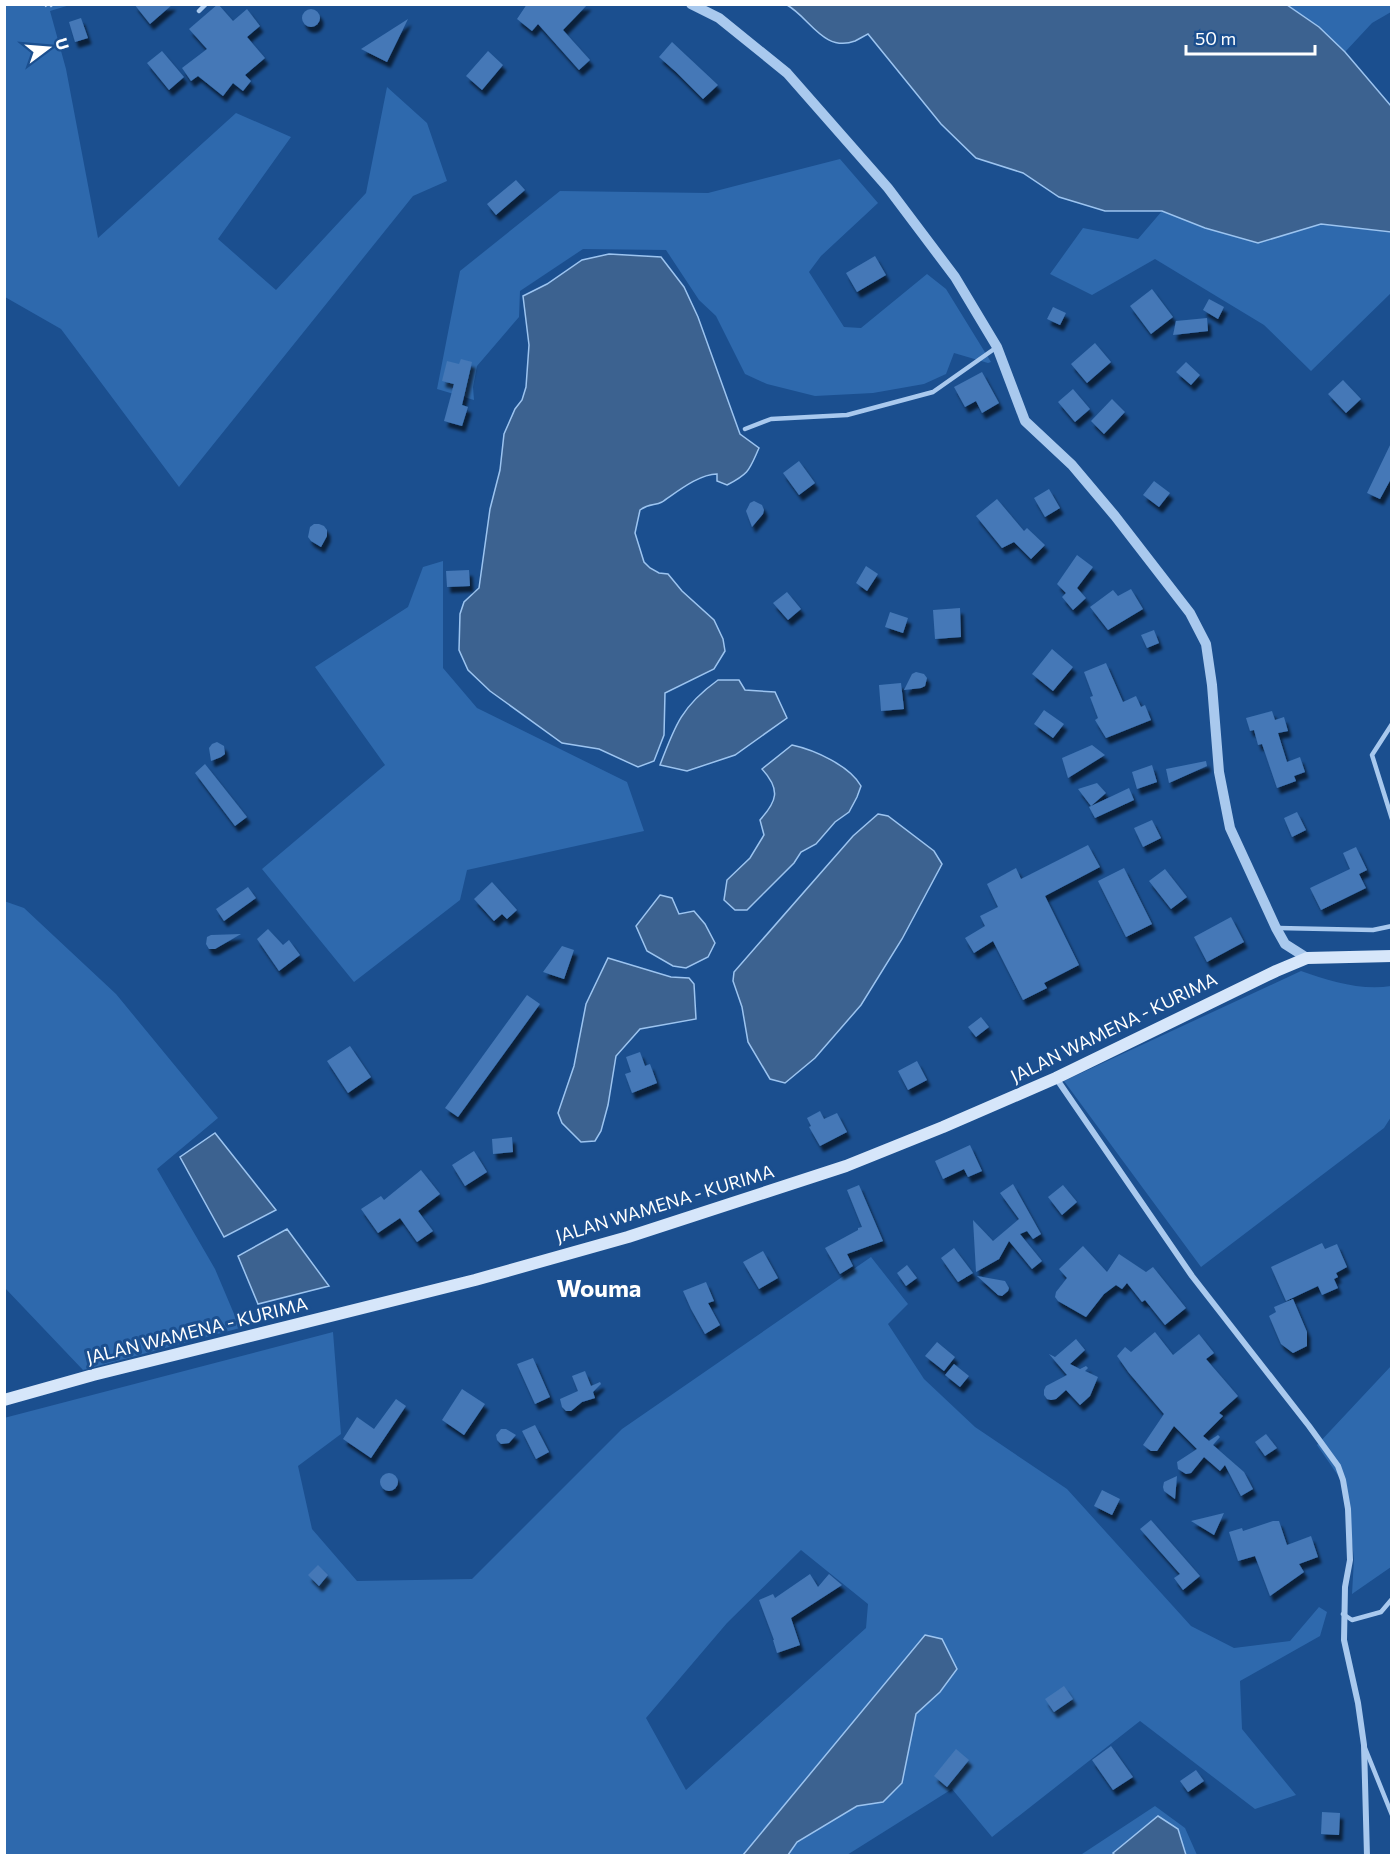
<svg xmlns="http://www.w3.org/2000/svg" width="1396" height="1860" font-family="Commissioner,sans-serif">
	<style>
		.green { fill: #2e69ad; fill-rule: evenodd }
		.water { fill: #3c6290; stroke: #9cc4f0; stroke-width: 1.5 }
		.building { fill: #4478b7; filter: url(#shadow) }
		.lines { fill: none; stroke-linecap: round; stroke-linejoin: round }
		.path { stroke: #a9c9ee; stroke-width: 3; stroke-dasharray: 3 4.5; stroke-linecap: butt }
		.service { stroke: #a9c9ee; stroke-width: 4.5 }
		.minor { stroke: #a9c9ee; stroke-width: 6 }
		.tertiary { stroke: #a9c9ee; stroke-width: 10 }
		.secondary { stroke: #d6e6fa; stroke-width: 12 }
		.labels { text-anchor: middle; stroke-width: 6; stroke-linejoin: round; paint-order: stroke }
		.street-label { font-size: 18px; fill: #fff; stroke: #1b4f8f }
		.district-label { font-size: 24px; font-weight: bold; fill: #fff; stroke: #1b4f8f }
	</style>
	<defs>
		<filter id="shadow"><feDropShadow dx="3.5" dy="6" stdDeviation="1.5" flood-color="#0009"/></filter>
	</defs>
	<rect width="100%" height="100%" fill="#1b4f8f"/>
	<path class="green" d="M 5,4 L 70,5 L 50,11 L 66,69 L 98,238 L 236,113 L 291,137 L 218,239 L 276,290 L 366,193 L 387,87 L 427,123 L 447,181 L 413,196 L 179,487 L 61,329 L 5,297 Z
		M 1287,5 L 1391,5 L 1391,12 L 1372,23 L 1345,52 L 1319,27 Z
		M 840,159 L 878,203 L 821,256 L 809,272 L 844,327 L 861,328 L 927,274 L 946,289 L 991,362 L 988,363 L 954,353 L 946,374 L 924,384 L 873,393 L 815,396 L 767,384 L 745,374 L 716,316 L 699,300 L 666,250 L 583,249 L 520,291 L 519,317 L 477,366 L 473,387 L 474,400 L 437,389 L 460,271 L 560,191 L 708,193 Z
		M 1162,211 L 1205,228 L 1258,243 L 1321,224 L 1391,232 L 1391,293 L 1311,371 L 1264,325 L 1155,259 L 1092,295 L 1050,274 L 1083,228 L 1138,239 Z
		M 443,561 L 443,668 L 477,708 L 627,782 L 644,831 L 467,870 L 460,900 L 354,982 L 262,869 L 385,765 L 315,667 L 408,607 L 423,567 Z
		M 4,901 L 24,908 L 116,994 L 218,1118 L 157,1169 L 215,1269 L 240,1328 L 83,1370 L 5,1288 Z
		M 1301,971 C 1329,981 1362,991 1391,986 L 1391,1117 L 1384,1128 L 1201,1267 L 1064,1081 Z
		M 871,1257 L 908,1304 L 888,1324 L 924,1379 L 975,1427 L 1067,1489 L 1191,1626 L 1234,1648 L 1290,1641 L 1319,1607 L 1327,1612 L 1320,1636 L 1240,1681 L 1242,1729 L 1296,1795 L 1255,1809 L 1140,1721 L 992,1837 L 952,1789 L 847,1855 L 5,1855 L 4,1418 L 333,1332 L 341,1434 L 298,1466 L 312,1529 L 357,1581 L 472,1579 L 622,1429 ZM 801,1550 L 868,1604 L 866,1628 L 686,1790 L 646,1718 L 727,1623 Z
		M 1391,1366 L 1391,1567 L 1352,1594 L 1354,1559 L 1346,1487 L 1317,1445 Z
		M 1155,1806 L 1185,1828 L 1197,1855 L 1079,1856 Z"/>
	<path class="water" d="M 787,5 L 1287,5 L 1319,27 L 1345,52 L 1391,106 L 1391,232 L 1321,224 L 1258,243 L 1205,228 L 1162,211 L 1105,211 L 1059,197 L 1023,173 L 976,158 L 941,124 L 868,34 C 864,36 859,39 855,41 C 824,53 809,17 787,5 Z
		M 609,254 L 661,257 L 684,287 L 698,317 L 740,434 L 759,448 C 749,470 750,473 727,485 L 717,481 L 717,474 C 699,474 677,492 662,502 C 655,506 650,503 640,510 L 635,533 L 644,562 L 650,568 L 659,573 L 668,574 L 682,591 L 714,620 L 723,639 L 725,651 L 714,669 L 665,693 L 664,735 L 654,761 L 638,767 L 599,749 L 562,743 L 490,691 L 468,670 L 459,650 L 460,614 L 464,602 L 479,588 L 490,509 L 500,470 L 504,434 L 515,409 L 522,400 L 526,387 L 529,345 L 523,296 L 547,284 L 582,260 Z
		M 718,680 L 739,680 L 745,690 L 775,692 L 787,718 L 735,755 L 687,771 L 660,765 C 675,725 682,706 718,680 Z
		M 792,745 C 815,750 850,766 861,786 L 857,797 L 849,812 L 835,822 L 816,844 L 801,852 L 794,863 L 747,910 L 735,910 L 724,900 L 727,880 L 750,858 L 764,835 L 760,820 C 777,801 781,790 762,769 Z
		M 878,814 L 888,816 L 934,851 L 942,864 L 902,939 L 861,1005 L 815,1058 L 785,1083 L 770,1079 L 748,1042 L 742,1007 L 733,981 L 734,972 L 853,836 Z
		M 660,895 L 672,898 L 679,914 L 694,911 L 705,924 L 715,943 L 708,957 L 686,968 L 673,966 L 647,951 L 636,926 Z
		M 608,958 L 671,977 L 689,978 L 694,984 L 696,1019 L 640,1029 L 616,1056 L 608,1105 L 601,1131 L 595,1141 L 581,1142 L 562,1123 L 558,1113 L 574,1066 L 586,1004 Z
		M 215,1133 L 276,1210 L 224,1237 L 180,1157 Z
		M 287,1229 L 329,1286 L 258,1304 L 238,1256 Z
		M 925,1635 L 942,1639 L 957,1669 L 940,1692 L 916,1714 L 902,1783 L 883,1802 L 857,1806 L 797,1842 L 788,1855 L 743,1855 Z
		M 1158,1816 L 1178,1829 L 1186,1855 L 1116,1856 L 1113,1853 Z"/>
	<path class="building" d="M 134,4 L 173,4 L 150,24 Z
		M 218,4 L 233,21 L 247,9 L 260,26 L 247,37 L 265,58 L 245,75 L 251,81 L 243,91 L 233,83 L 223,96 L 198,76 L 191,81 L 182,68 L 207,49 L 189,29 Z
		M 527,4 L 588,4 L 563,30 L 590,60 L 579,70 L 538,24 L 532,31 L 517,19 Z
		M302 18a9 9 0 1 1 18 0a9 9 0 1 1-18 0Z
		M 81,18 L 88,38 L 75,42 L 69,22 Z
		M 408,19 L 387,62 L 361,49 Z
		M 672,42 L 718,85 L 703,99 L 676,72 L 659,57 Z
		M 162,51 L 184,77 L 169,90 L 147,63 Z
		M 488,51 L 503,65 L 482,90 L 466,76 Z
		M 516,180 L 525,190 L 496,215 L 487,204 Z
		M 875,256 L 886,275 L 857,292 L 846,273 Z
		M 1152,289 L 1173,317 L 1151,334 L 1130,306 Z
		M 1209,299 L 1224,307 L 1218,319 L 1203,310 Z
		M 1053,307 L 1066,313 L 1060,325 L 1047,319 Z
		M 1207,318 L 1208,331 L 1173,335 L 1176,321 Z
		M 1095,343 L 1111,362 L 1087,383 L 1071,364 Z
		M 461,359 L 472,362 L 462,405 L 468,407 L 462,426 L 444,421 L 454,384 L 442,381 L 447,361 L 459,364 Z
		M 1186,362 L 1200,375 L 1191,385 L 1176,372 Z
		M 982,372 L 999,403 L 982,413 L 976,401 L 965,407 L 954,387 Z
		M 1343,380 L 1361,399 L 1346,413 L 1328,394 Z
		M 1073,389 L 1090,409 L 1075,422 L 1058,402 Z
		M 1112,399 L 1125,412 L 1104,434 L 1091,421 Z
		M 1392,441 L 1392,477 L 1380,499 L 1367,493 Z
		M 799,461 L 815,483 L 799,495 L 783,473 Z
		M 1154,481 L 1170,493 L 1159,507 L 1143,495 Z
		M 1049,489 L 1060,508 L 1045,517 L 1034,498 Z
		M 997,499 L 1024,531 L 1027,528 L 1045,545 L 1031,559 L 1014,542 L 1002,548 L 976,516 Z
		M 754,501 L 762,505 L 764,510 L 763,514 L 752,527 L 746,511 L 750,503 Z
		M 314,524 L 319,524 L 324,526 L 327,530 L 327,536 L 321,547 L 311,541 L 308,537 L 310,527 Z
		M 1077,555 L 1093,567 L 1077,588 L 1086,598 L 1073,610 L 1062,597 L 1066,593 L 1057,584 Z
		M 866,566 L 878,574 L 867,591 L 856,583 Z
		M 469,570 L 470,586 L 447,587 L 446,571 Z
		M 1131,589 L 1143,609 L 1108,630 L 1090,607 L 1113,590 L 1118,596 Z
		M 787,592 L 801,609 L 788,620 L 773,603 Z
		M 960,608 L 961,637 L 935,639 L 933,610 Z
		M 890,612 L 908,618 L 903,633 L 885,627 Z
		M 1154,630 L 1159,643 L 1147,648 L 1141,635 Z
		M 1052,649 L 1073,667 L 1053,691 L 1032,674 Z
		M 1106,663 L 1123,702 L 1136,696 L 1141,707 L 1145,705 L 1151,720 L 1106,738 L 1095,720 L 1098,718 L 1090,697 L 1093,696 L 1084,672 Z
		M 916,672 L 924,674 L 927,678 L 925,686 L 921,688 L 904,690 L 912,674 Z
		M 901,683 L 904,709 L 881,711 L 879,685 Z
		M 1044,710 L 1064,724 L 1053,738 L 1034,724 Z
		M 1272,711 L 1275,720 L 1284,717 L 1288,731 L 1278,733 L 1287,762 L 1300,757 L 1305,772 L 1294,776 L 1296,781 L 1277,788 L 1262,744 L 1258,745 L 1254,730 L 1250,731 L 1246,718 Z
		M 217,742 L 224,746 L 225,754 L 221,757 L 211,761 L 209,748 L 212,744 Z
		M 1092,745 L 1105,755 L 1068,778 L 1062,758 Z
		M 1206,761 L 1207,766 L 1169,783 L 1166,769 Z
		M 205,764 L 247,817 L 235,826 L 195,773 Z
		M 1152,765 L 1157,782 L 1137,789 L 1132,772 Z
		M 1097,783 L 1106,793 L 1091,806 L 1078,789 Z
		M 1129,788 L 1134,800 L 1095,818 L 1089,807 Z
		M 1297,812 L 1306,830 L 1292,837 L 1284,818 Z
		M 1152,820 L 1161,838 L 1143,847 L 1134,828 Z
		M 1088,845 L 1100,867 L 1045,896 L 1079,965 L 1044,983 L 1047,988 L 1023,1000 L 993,941 L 974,953 L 965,938 L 985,926 L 980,916 L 998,907 L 987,884 L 1016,868 L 1021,879 Z
		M 1356,847 L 1367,870 L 1359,874 L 1366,888 L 1321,910 L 1310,888 L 1350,869 L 1343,853 Z
		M 1124,868 L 1152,924 L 1126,937 L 1098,881 Z
		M 1165,869 L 1187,897 L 1171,909 L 1149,881 Z
		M 492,882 L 517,910 L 507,919 L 502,914 L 494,921 L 474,899 Z
		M 248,887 L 256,898 L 224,921 L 216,909 Z
		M 1231,917 L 1244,942 L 1207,962 L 1194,937 Z
		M 268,929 L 283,945 L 289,940 L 300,955 L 279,971 L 257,939 Z
		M 241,934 L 215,949 L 209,949 L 206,944 L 207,937 L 211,935 Z
		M 562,946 L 574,950 L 564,979 L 543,972 Z
		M 527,995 L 540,1004 L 458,1117 L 445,1108 Z
		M 981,1017 L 989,1027 L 976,1037 L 968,1027 Z
		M 350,1046 L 371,1077 L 348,1093 L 327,1061 Z
		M 640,1052 L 645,1066 L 650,1064 L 657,1083 L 632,1093 L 625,1074 L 631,1072 L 626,1057 Z
		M 917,1061 L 927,1080 L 908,1090 L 898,1071 Z
		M 820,1111 L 824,1119 L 837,1113 L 847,1132 L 820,1146 L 809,1127 L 811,1126 L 807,1118 Z
		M 512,1137 L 513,1152 L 493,1154 L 492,1139 Z
		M 970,1145 L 982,1171 L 968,1177 L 964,1169 L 943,1179 L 935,1161 Z
		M 474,1151 L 487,1172 L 465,1186 L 452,1165 Z
		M 421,1170 L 440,1194 L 418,1211 L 433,1231 L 417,1242 L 400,1218 L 378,1233 L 361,1209 L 381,1196 L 384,1200 Z
		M 1013,1184 L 1041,1234 L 1033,1239 L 1027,1231 L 1020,1234 L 1042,1261 L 1032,1269 L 1009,1241 L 999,1259 L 976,1272 L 973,1220 L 993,1241 L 1019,1219 L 1000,1193 Z
		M 859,1185 L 883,1241 L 847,1254 L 853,1266 L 840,1274 L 825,1248 L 858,1230 L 858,1228 L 862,1227 L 847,1190 Z
		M 1063,1185 L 1077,1202 L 1062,1215 L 1048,1197 Z
		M 1322,1243 L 1325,1249 L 1337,1244 L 1347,1267 L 1336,1273 L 1338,1277 L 1334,1279 L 1338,1288 L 1322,1295 L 1318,1286 L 1286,1301 L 1271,1267 Z
		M 1083,1246 L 1107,1272 L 1119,1254 L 1146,1272 L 1153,1267 L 1186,1308 L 1165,1325 L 1145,1300 L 1142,1302 L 1127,1283 L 1122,1289 L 1116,1285 L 1104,1294 L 1086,1317 L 1058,1301 L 1055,1297 L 1056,1292 L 1067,1278 L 1059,1269 Z
		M 954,1248 L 973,1273 L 958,1282 L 941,1258 Z
		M 763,1251 L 778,1278 L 759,1289 L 743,1262 Z
		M 907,1265 L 917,1278 L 906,1286 L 897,1273 Z
		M 977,1276 L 1005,1281 L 1009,1288 L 1008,1291 L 1002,1296 L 998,1295 Z
		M 706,1282 L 714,1301 L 708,1303 L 720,1325 L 705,1334 L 691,1309 L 683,1291 Z
		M 1293,1299 L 1307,1332 L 1307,1346 L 1293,1353 L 1281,1344 L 1269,1316 L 1276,1312 L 1274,1307 Z
		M 1155,1332 L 1173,1355 L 1199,1334 L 1214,1353 L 1206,1359 L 1238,1396 L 1219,1413 L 1223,1416 L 1203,1436 L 1209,1441 L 1218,1435 L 1220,1437 L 1213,1445 L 1244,1472 L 1253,1489 L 1241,1496 L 1225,1465 L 1220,1471 L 1204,1457 L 1191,1473 L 1186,1474 L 1178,1469 L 1177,1462 L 1197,1449 L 1174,1426 L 1157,1451 L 1151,1451 L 1143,1445 L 1164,1414 L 1129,1373 L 1117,1356 L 1125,1347 L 1131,1352 Z
		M 1076,1339 L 1085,1350 L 1070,1364 L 1080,1369 L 1086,1366 L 1088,1368 L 1085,1371 L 1098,1377 L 1090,1396 L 1080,1405 L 1066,1390 L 1056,1399 L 1051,1400 L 1047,1399 L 1044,1395 L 1044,1390 L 1046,1386 L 1067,1375 L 1049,1354 L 1055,1357 Z
		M 937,1342 L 955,1357 L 944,1371 L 925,1356 Z
		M 533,1358 L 550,1397 L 535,1404 L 517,1364 Z
		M 954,1364 L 969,1376 L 960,1387 L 945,1375 Z
		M 585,1371 L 591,1386 L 600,1382 L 601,1384 L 593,1392 L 595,1398 L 582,1402 L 571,1411 L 566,1411 L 562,1407 L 560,1399 L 578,1391 L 572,1376 Z
		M 462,1389 L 485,1404 L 464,1435 L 442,1420 Z
		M 396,1399 L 406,1406 L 371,1458 L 343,1439 L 357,1417 L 374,1429 Z
		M 535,1425 L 549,1452 L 536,1459 L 522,1431 Z
		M 501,1429 L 506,1429 L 516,1435 L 509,1443 L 501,1444 L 497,1440 L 496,1435 Z
		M 1266,1434 L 1277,1448 L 1265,1456 L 1255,1442 Z
		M380 1482a9 9 0 1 1 18 0a9 9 0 1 1-18 0Z
		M 1177,1476 L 1175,1499 L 1164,1491 L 1163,1487 L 1164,1482 Z
		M 1102,1490 L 1120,1499 L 1112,1515 L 1094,1506 Z
		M 1224,1513 L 1214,1535 L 1191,1521 Z
		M 1151,1520 L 1200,1576 L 1183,1590 L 1174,1578 L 1180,1574 L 1140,1529 Z
		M 1273,1521 L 1279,1521 L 1287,1545 L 1311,1536 L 1318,1557 L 1299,1564 L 1304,1572 L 1270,1596 L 1255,1556 L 1238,1561 L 1229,1532 L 1242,1528 L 1243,1531 Z
		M 318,1565 L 328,1575 L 319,1586 L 308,1575 Z
		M 810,1574 L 818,1587 L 829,1574 L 842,1585 L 791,1618 L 800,1645 L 777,1653 L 773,1640 L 774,1640 L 759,1600 L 773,1594 L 775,1598 Z
		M 1064,1686 L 1073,1699 L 1054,1712 L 1045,1699 Z
		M 1111,1746 L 1133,1777 L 1113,1790 L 1092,1760 Z
		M 956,1749 L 969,1760 L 947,1787 L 934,1776 Z
		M 1196,1770 L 1204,1781 L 1188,1792 L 1180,1781 Z
		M 1322,1812 L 1340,1813 L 1339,1835 L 1321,1834 Z"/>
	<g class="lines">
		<path class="path" d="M 45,4 L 48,8 L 53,4"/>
		<path class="service" d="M 199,11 L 206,4
			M 745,429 L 771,419 L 847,415 L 933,392 L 997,347
			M 1392,724 L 1372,755 L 1392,819
			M 1278,928 L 1373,930 L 1392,926
			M 1343,1614 L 1352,1620 L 1381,1612 L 1392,1599
			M 1365,1748 L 1392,1815"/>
		<path class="minor" d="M 1056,1078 L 1192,1276 L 1309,1426 L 1338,1466 L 1343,1480 L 1348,1509 L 1350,1560 L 1345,1587 L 1344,1640 L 1358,1703 L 1364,1745 L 1367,1856"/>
		<path class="tertiary" d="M 691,4 L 719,18 L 787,73 L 888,188 L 955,277 L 997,347 L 1025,421 L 1072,465 L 1115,516 L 1190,613 L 1206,644 L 1212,685 L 1219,772 L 1230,828 L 1276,928 L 1285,944 L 1307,958"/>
		<path class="secondary" d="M 4,1400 L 93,1375 L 475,1280 L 628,1237 L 846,1166 L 943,1127 L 1056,1078 L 1276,971 L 1307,958 L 1392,956"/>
	</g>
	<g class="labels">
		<g class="street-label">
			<text transform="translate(1114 1028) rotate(-26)" y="6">JALAN WAMENA - KURIMA</text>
			<text transform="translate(665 1204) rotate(-17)" y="6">JALAN WAMENA - KURIMA</text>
			<text transform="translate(197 1331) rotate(-14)" y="6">JALAN WAMENA - KURIMA</text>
		</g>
		<g class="district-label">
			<text x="599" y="1297">Wouma</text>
		</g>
	</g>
	<rect width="1396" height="1860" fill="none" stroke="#ffffff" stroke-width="12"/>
	<g transform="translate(48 48) rotate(74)" stroke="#1b4f8f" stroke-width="4.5" paint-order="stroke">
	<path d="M0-4.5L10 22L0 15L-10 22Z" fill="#ffffff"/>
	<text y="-9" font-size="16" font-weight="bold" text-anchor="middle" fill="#ffffff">U</text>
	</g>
	<path d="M1186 45v9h129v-9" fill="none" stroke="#ffffff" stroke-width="3"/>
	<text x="1195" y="45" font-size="18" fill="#ffffff" stroke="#1b4f8f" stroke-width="4.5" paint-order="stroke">50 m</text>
</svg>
